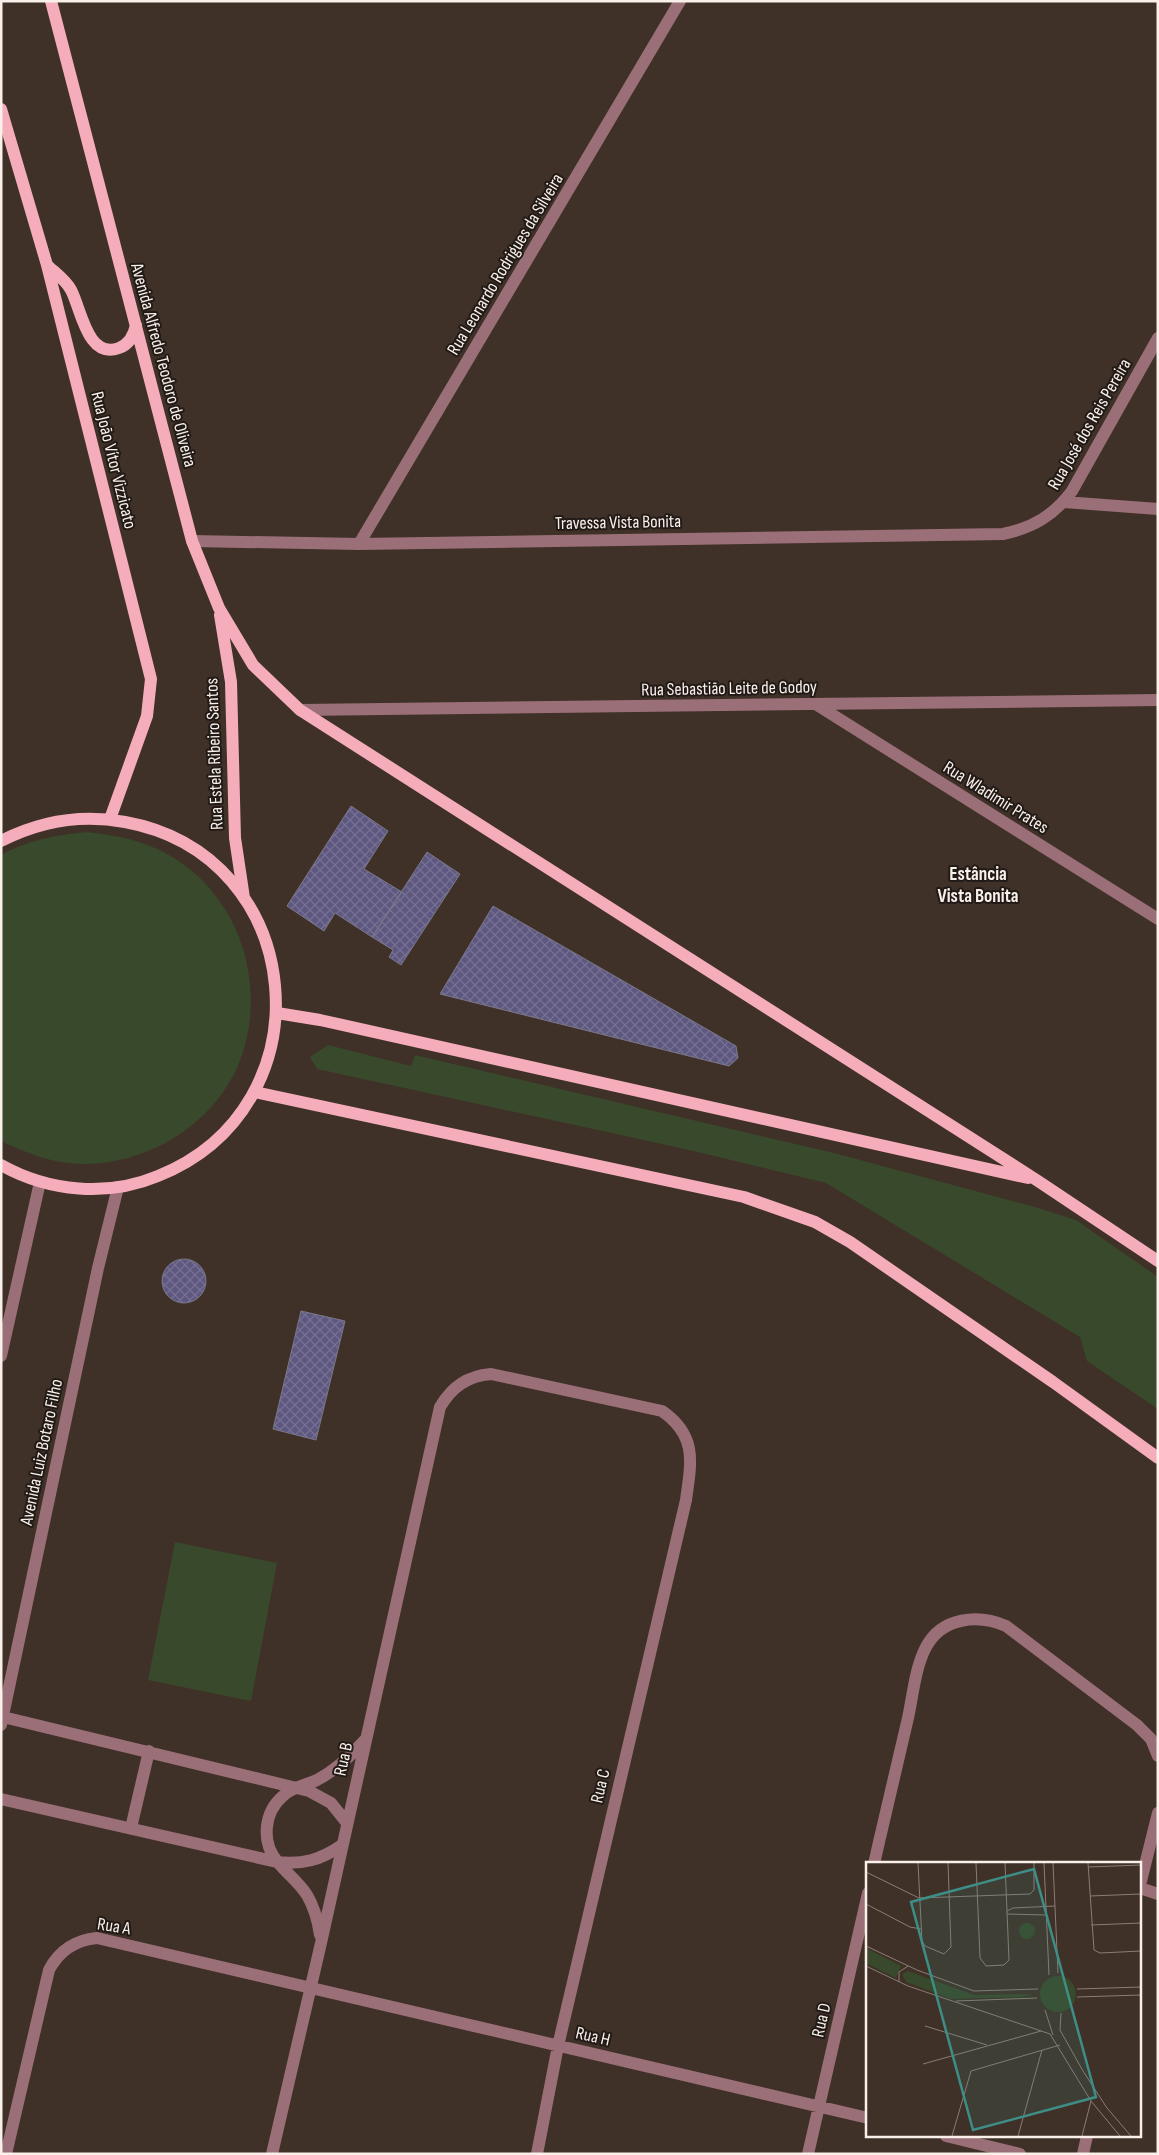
<svg xmlns="http://www.w3.org/2000/svg" width="1159" height="2155" font-family="'Sofia Sans Condensed',sans-serif">
	<style>
		.green { fill: #39492b }
		.building { fill: url(#building-cross-hatch); stroke: #7a7889 }
		.lines { fill: none; stroke-linecap: round; stroke-linejoin: round }
		.minor { stroke: #9b6f78; stroke-width: 12 }
		.major { stroke: #f5adbc; stroke-width: 12 }
		.labels { text-anchor: middle; stroke-width: 4; stroke-linejoin: round; paint-order: stroke }
		.street-label { font-size: 18px; fill: #f9f0e9; stroke: #211a16 }
		.neighbourhood-label { font-size: 19px; font-weight: bold; fill: #f9f0e9; stroke: #211a16 }
		.inset-road { fill: none; stroke: #897d75; stroke-width: 1 }
		.view { fill: #3e8e87; fill-opacity: 0.15; stroke: #3e8e87; stroke-width: 2.5 }
		.inset-edge { fill: none; stroke: #f9f0e9; stroke-width: 2.5 }
	</style>
	<defs>
		<pattern id="building-cross-hatch" width="8" height="8" patternUnits="userSpaceOnUse" patternTransform="scale(1.25)"><rect width="8" height="8" fill="#5e5881"/><path d="M0 0l8 8M0 8l8-8" fill="none" stroke="#767093"/></pattern>
	</defs>
	<rect width="100%" height="100%" fill="#3f3127"/>
	<path class="green" d="M 86,832 C 115,835 143,840 169,855 C 238,894 267,981 242,1055 C 220,1120 152,1164 84,1164 C 55,1164 28,1154 1,1141 L 1,855 C 28,840 56,835 86,832 Z
		M 328,1045 L 411,1066 L 415,1055 L 834,1153 L 1035,1207 L 1076,1220 L 1158,1277 L 1158,1409 L 1087,1361 L 1080,1337 L 826,1183 L 685,1149 L 317,1069 L 310,1057 Z
		M 175,1542 L 277,1563 L 251,1701 L 148,1680 Z"/>
	<path class="building" d="M 351,806 L 388,831 L 364,869 L 402,892 L 372,937 L 335,913 L 324,931 L 287,906 Z
		M 427,852 L 460,874 L 401,965 L 389,957 L 393,950 L 372,937 Z
		M 493,906 L 736,1046 L 738,1058 L 729,1066 L 440,994 Z
		M162 1281a22 22 0 1 1 44 0a22 22 0 1 1-44 0Z
		M 301,1311 L 345,1321 L 316,1440 L 273,1429 Z"/>
	<g class="lines">
		<path class="minor" d="M 1064,502 L 1158,509
			M 192,541 L 359,544 L 1003,534 C 1033,528 1054,515 1072,491 L 1158,338
			M 359,544 L 680,1
			M 817,705 L 1158,919
			M 300,710 L 1158,700
			M 1,1356 L 40,1182
			M 3,1717 L 309,1791 L 331,1803 L 347,1823
			M 1,1725 L 98,1268 L 118,1187
			M 1,1799 L 277,1862 C 302,1865 321,1860 342,1845
			M 131,1828 L 149,1751
			M 874,1864 C 885,1815 897,1766 908,1718 C 913,1695 915,1668 926,1647 C 942,1617 978,1614 1006,1626 L 1137,1725 L 1151,1739 L 1158,1756
			M 1140,1885 L 1158,1813
			M 1140,1888 L 1158,1894
			M 320,1935 C 318,1921 314,1907 307,1895 C 298,1881 287,1874 277,1861 C 261,1842 264,1812 283,1796 C 292,1787 306,1785 317,1780 C 336,1770 350,1757 364,1741
			M 946,2136 L 1020,2154
			M 6,2154 L 49,1970 C 59,1951 75,1940 97,1938 L 868,2118
			M 272,2154 L 321,1943 L 440,1407 C 452,1387 467,1376 491,1374 L 662,1411 C 698,1436 691,1463 686,1500 L 558,2046 L 537,2154
			M 808,2154 L 868,1893
			M 1083,2154 L 1087,2136"/>
		<path class="major" d="M 51,1 L 192,541 L 219,608 L 253,665 L 300,710 L 1038,1181 L 1158,1261
			M 1,109 L 47,265 L 151,679 L 147,716 L 110,819
			M 47,265 C 54,272 66,280 71,290 C 81,308 87,360 119,348 C 130,344 134,335 136,325
			M 220,615 L 231,682 L 235,838 L 244,898
			M 1,841 C 40,821 82,814 125,822 C 308,855 331,1107 158,1176 C 108,1197 49,1192 1,1165
			M 277,1013 L 320,1020 L 1028,1178
			M 255,1092 L 744,1197 L 815,1222 L 850,1242 L 1053,1382 L 1158,1458"/>
	</g>
	<g class="labels">
		<g class="street-label">
			<text transform="translate(505 264) rotate(-59)" y="6">Rua Leonardo Rodrigues da Silveira</text>
			<text transform="translate(164 365) rotate(75)" y="6">Avenida Alfredo Teodoro de Oliveira</text>
			<text transform="translate(1089 424) rotate(-60)" y="6">Rua José dos Reis Pereira</text>
			<text transform="translate(114 460) rotate(76)" y="6">Rua João Vítor Vizzicato</text>
			<text transform="translate(618 522) rotate(-1)" y="6">Travessa Vista Bonita</text>
			<text transform="translate(729 688) rotate(-1)" y="6">Rua Sebastião Leite de Godoy</text>
			<text transform="translate(214 754) rotate(-92)" y="6">Rua Estela Ribeiro Santos</text>
			<text transform="translate(996 797) rotate(32)" y="6">Rua Wladimir Prates</text>
			<text transform="translate(41 1452) rotate(-78)" y="6">Avenida Luiz Botaro Filho</text>
			<text transform="translate(343 1759) rotate(-78)" y="6">Rua B</text>
			<text transform="translate(600 1786) rotate(-77)" y="6">Rua C</text>
			<text transform="translate(114 1926) rotate(9)" y="6">Rua A</text>
			<text transform="translate(821 2020) rotate(-77)" y="6">Rua D</text>
			<text transform="translate(593 2036) rotate(13)" y="6">Rua H</text>
		</g>
		<g class="neighbourhood-label">
			<text x="978" y="880">Estância<tspan x="978" dy="22">Vista Bonita</tspan></text>
		</g>
	</g>
	<g transform="translate(866 1862)">
		<rect width="275" height="275" fill="#3f3127"/>
		<path d="M153 69a8 8 0 1 1 16 0a8 8 0 1 1-16 0ZM 0,86 L 35,104 L 30,116 L 0,101 ZM 42,109 L 108,133 L 167,132 L 156,135 L 85,137 L 40,120 L 36,112 ZM174 132a18 18 0 1 1 36 0a18 18 0 1 1-36 0Z" fill="#39492b"/>
		<path class="inset-road" d="M 52,1 L 56,79 L 59,84 L 78,92 L 85,85 L 82,1M 110,1 L 114,96 L 120,104 L 138,103 L 143,98 L 139,1M 178,1 L 183,113M 187,1 L 192,111M 222,1 L 228,88 L 234,91 L 275,89M 222,5 L 275,3M 0,10 L 53,36 L 164,32 L 168,28 L 168,1M 224,34 L 275,32M 0,42 L 44,65 L 55,67M 141,49 L 147,46 L 189,44M 141,52 L 180,53M 225,63 L 275,61M 0,84 L 51,108 L 108,129 L 172,127M 0,104 L 42,124 L 184,172 L 225,239 L 254,274M 33,120 L 33,110 L 42,104M 211,127 L 275,125M 211,135 L 275,133M 90,139 L 171,136M 179,148 L 187,173M 195,151 L 194,168 L 217,209 L 241,246 L 265,274M 59,164 L 121,183M 57,202 L 175,169M 86,274 L 105,209 L 194,183M 152,274 L 176,188M 216,274 L 225,239"/>
		<path class="view" d="M 168,7 L 230,235 L 107,268 L 45,40 Z"/>
		<rect width="275" height="275" class="inset-edge"/>
	</g>
	<rect width="1159" height="2155" fill="none" stroke="#f9f0e9" stroke-width="5"/>
</svg>
